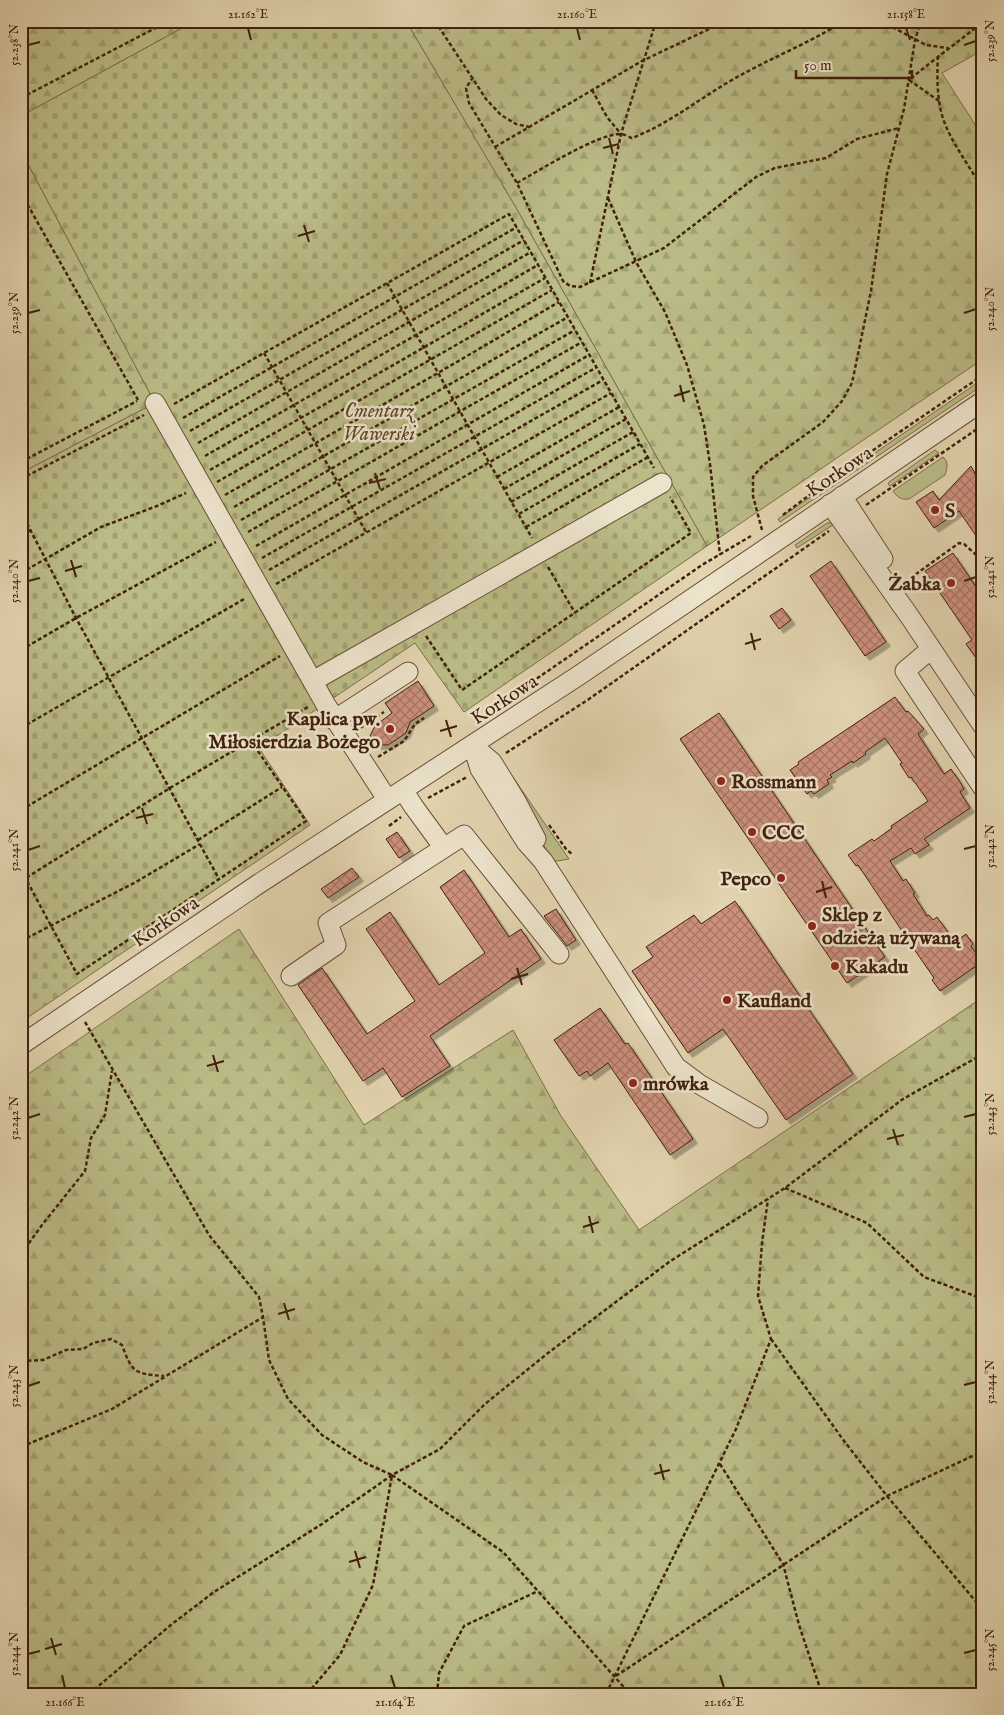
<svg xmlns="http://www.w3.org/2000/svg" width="1004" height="1715" font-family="'IM FELL English',serif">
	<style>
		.grass { fill: #babb86; stroke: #7e6e4a }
		.forest { fill: url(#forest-firs); stroke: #7e6e4a }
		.cemetery { fill: url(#cemetery-stones); stroke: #7e6e4a }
		.building { fill: url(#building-cross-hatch); stroke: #42200d; filter: url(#shadow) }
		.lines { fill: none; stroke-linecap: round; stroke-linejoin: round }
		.minor-casing { stroke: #6a4d36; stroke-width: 21 }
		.path { stroke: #42200d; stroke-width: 2.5; stroke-dasharray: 4 2.5; stroke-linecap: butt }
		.minor { stroke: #ece3cb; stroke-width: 19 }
		.ticks { fill: none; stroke: #42200d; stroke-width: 2 }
		.poi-dot { fill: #8f2418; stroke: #ece3cb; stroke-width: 2 }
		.labels { text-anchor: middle; stroke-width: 5; stroke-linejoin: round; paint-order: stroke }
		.park-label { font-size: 20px; font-style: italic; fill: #60472b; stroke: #ece3cb }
		.street-label { font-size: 20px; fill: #42200d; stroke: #ece3cb }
		.poi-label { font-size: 20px; font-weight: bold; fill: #42200d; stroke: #ece3cb; text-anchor: start }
		.neatline { fill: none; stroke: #42200d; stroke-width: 2 }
		.ticks-label { font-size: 12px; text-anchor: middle; fill: #42200d }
	</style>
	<defs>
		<pattern id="forest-firs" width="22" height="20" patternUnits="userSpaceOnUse" patternTransform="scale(1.25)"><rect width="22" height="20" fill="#babb86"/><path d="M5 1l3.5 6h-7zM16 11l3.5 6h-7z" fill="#a1a072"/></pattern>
		<pattern id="cemetery-stones" width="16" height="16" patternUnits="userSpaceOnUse" patternTransform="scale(1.25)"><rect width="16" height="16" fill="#babb86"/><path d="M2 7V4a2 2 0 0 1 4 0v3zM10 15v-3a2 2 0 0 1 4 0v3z" fill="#a1a072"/></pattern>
		<pattern id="building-cross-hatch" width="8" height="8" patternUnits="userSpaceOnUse" patternTransform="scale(1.25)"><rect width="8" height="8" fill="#cd907e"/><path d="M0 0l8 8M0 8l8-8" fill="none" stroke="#a87566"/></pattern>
		<filter id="shadow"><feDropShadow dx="4.5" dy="4.5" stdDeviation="0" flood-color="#0004"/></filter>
	</defs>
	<rect width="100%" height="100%" fill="#e2d4af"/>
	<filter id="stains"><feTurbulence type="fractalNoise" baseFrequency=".004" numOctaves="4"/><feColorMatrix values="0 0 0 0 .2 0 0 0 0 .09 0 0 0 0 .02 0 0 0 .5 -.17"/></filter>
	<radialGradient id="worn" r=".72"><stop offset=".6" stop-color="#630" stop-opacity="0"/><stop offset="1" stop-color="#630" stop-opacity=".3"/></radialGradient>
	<path class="grass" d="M 983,379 L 983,385 L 780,522 L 778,519 Z
		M 935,450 L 939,453 L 890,486 L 888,484 L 889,482 Z
		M 943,457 C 949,462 947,468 945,475 L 909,499 C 901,500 897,497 893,491 Z
		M 827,523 L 836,523 L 797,548 L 795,545 Z
		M 506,767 L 569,859 L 557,861 L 551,859 L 504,768 Z"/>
	<path class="forest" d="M 21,21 L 195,21 L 21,116 Z
		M 406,21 L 983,21 L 983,50 L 942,73 L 983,137 L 983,359 L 707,546 L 515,206 Z
		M 21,151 L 155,403 L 21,473 Z
		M 239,929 L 364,1125 L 513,1030 L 561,1116 L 639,1230 L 983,997 L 983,1694 L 21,1694 L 21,1079 Z"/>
	<path class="cemetery" d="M 195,21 L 406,21 L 515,206 L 707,546 L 464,712 L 415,643 L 259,748 L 310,825 L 21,1022 L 21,473 L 155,403 L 21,151 L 21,116 Z"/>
	<path class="building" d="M 971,466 L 983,488 L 983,499 L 975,504 L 983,517 L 983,546 L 959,511 L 934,528 L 916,502 L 933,491 L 939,500 Z
		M 953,553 L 983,597 L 983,668 L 966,644 L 972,640 L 925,571 Z
		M 831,561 L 886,642 L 865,656 L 810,576 Z
		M 782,608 L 791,620 L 779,629 L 770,616 Z
		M 418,681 L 434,706 L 410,722 L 406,733 L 388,745 L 377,745 L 370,736 L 375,726 L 392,713 L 385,703 Z
		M 895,697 L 906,712 L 908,711 L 924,729 L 918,734 L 944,774 L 951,769 L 960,782 L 964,789 L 960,792 L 970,808 L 924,839 L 929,845 L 915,854 L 911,848 L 890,861 L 903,881 L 906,879 L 915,893 L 913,894 L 927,916 L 929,915 L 933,920 L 937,917 L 955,942 L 966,934 L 973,944 L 971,946 L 982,962 L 940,991 L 932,980 L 934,978 L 914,949 L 858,865 L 856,866 L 848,855 L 872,839 L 874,841 L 892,828 L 891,826 L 928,801 L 911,777 L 909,778 L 900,764 L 902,763 L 885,738 L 865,752 L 866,754 L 853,763 L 852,761 L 830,775 L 832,777 L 827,780 L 829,784 L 814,794 L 811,791 L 807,794 L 790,770 L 799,764 L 798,762 Z
		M 719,713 L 885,957 L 847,983 L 680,739 Z
		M 397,832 L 410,851 L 399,858 L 386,839 Z
		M 352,868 L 359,877 L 328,898 L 321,889 Z
		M 464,870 L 509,937 L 521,929 L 541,959 L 430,1036 L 450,1066 L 402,1097 L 383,1068 L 363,1081 L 298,985 L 322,968 L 367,1034 L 415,1001 L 366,929 L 390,912 L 439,985 L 485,953 L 440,887 Z
		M 735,901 L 853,1074 L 786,1120 L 723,1029 L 688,1053 L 632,971 L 653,957 L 646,947 L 694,915 L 701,924 Z
		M 556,909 L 576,940 L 567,946 L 544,916 Z
		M 600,1008 L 625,1044 L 628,1043 L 693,1139 L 670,1155 L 608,1063 L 590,1076 L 587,1071 L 579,1076 L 554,1040 Z"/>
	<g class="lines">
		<g class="minor-casing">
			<path id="minor" d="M 155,403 L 326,705 L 387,799
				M 842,496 L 883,559
				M 830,504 L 910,617 L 983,726
				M 931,649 L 905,671 L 983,788
				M 313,681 L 662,483
				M 334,720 L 408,672
				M 473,746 L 480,769 L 526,842 L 543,861 L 676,1067 L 699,1084 L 758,1118
				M 473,746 L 492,762 L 516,801 L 536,839
				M 403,790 L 414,807 L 444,848
				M 291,976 L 336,945 L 328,923 L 464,835 L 559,954
				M 21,1045 L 257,885 L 578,676 L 983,401"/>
		</g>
		<path class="path" d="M 435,21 L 486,99 L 501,115 L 516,124 L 529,127
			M 881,21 L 926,45 L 948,48
			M 938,56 C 937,73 937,90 940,107 C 946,138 969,163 983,191
			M 473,77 L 466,88 L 469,103 L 517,183 L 563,281 L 570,286 L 580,287 L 664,248 L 756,177 L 775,168 L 826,158 L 857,139 L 899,128
			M 592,90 L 607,117 L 621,134
			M 21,98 L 169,21
			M 939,101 L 909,80 C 933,60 958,42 983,22
			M 495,147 L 642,61 L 726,21
			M 517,183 C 538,171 599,133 621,134 C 624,134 629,137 632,138 C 669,124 697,100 732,80 C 768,59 808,44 844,21
			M 21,193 L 138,400
			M 608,198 L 636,262 L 665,312 L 687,365 L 704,425 L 710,464 L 720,555
			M 387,283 L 532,538
			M 590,283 L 621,134 L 656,21
			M 264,353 L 366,532
			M 174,404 L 509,214 L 654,468
			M 183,418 L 517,227
			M 190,431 L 524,240
			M 198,443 L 531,252
			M 205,456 L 538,265
			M 21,462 L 137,401
			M 210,470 L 545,278
			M 497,477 L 619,407
			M 21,479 L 144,415
			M 217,482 L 552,290
			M 504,489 L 626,419
			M 225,495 L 438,373 L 559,302
			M 511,502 L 633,432
			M 866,505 L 983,425
			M 234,507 L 568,317
			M 21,512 L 76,618 L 219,879
			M 519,514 L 640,444
			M 783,515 L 828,481 L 983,375
			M 241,520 L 575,330
			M 526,527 L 648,457
			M 762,530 L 753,496 L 753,477 L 762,466 L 823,422 L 842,401 L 852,383 L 871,291 L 887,174 L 904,109 L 915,40 L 921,21
			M 248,532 L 582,342
			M 21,535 L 30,530
			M 256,546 L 589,355
			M 262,558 L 597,367
			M 548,567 L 575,613
			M 269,570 L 603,380
			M 21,573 L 101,527 L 157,506 L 186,493
			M 905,582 L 959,543 L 964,544 L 983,561
			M 276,584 L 611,393
			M 426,636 L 462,690 L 691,533 L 670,497
			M 21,650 L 76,618 L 216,542
			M 494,708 L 702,565 L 751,536
			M 21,728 L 246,598
			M 360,728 L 384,712
			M 506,753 L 589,699 L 829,531
			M 378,757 L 404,741 L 415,724 L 424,718
			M 428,798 L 467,777
			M 21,810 L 280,656
			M 549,825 L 566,849 L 573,855
			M 389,826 L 401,817
			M 198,840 L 282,787
			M 21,870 L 77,974 L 306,821 L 251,741
			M 21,881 L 170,788 L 308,707
			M 21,941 L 136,882 L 200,844
			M 85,1022 L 209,1235 L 259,1297 L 263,1317 L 269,1360 L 288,1399 L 322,1435 L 363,1462 L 392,1475 L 373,1585 L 340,1655 L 307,1694
			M 785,1188 L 867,1223 L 924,1277 L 983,1299
			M 21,1254 L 42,1225 L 85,1171 L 91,1138 L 105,1115 L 112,1071
			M 771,1339 L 844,1441 L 887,1496 L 983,1610
			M 21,1361 L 43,1360 L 66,1350 L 83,1349 L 93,1343 L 111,1339 L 122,1345 C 132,1372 134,1374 164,1376
			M 21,1447 L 112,1409 L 263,1317
			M 720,1464 L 783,1564 L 799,1625 L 822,1694
			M 392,1475 L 503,1552 L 630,1694
			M 616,1676 L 887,1496 L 983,1451
			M 89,1694 L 172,1624 L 214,1592 L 322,1524 L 392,1475 L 440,1449 L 485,1404 L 548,1353 L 669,1262 L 785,1188 L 903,1099 L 983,1054
			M 437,1694 L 439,1673 L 464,1626 L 538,1591
			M 606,1694 L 736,1429 L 771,1339 L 758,1296 L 762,1243 L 768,1199"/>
		<use href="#minor" class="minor"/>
	</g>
	<path class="ticks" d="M 248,28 L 251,40M 577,28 L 580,40M 906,28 L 910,40M 28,45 L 40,42M 964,45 L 976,41M 609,138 L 613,154M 603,148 L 619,144M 304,225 L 309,242M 298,236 L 315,231M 28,313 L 40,310M 964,313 L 976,309M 680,385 L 684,402M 674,396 L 690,391M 375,473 L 380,489M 369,483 L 386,479M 71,560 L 76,577M 65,571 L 82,566M 28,581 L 40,578M 964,581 L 976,577M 751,633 L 755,650M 745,644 L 761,639M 446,720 L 451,737M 440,731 L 457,726M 142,808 L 147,824M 136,818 L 153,814M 964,849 L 976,846M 28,850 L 40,846M 822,881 L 826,898M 816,892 L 832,887M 517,968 L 522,985M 511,979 L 528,974M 213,1055 L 218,1072M 207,1066 L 224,1061M 964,1117 L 976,1114M 28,1118 L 40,1114M 893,1129 L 898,1145M 887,1139 L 904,1135M 589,1216 L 593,1233M 583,1227 L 599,1222M 284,1303 L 289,1320M 278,1314 L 295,1309M 964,1385 L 976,1382M 28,1386 L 40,1382M 660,1464 L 664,1480M 654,1474 L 670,1470M 355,1551 L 360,1568M 349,1562 L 366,1557M 51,1638 L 56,1655M 45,1649 L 62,1644M 964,1653 L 976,1650M 28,1654 L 40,1651M 62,1675 L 65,1688M 391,1675 L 395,1688M 720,1675 L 724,1688"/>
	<g class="poi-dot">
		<circle cx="935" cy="510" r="5"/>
		<circle cx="951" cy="583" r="5"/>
		<circle cx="390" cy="729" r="5"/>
		<circle cx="721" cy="781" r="5"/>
		<circle cx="752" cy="832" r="5"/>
		<circle cx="781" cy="878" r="5"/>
		<circle cx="812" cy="926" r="5"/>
		<circle cx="835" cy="966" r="5"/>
		<circle cx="727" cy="1000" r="5"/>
		<circle cx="633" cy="1083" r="5"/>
	</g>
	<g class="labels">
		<g class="park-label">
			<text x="379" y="417">Cmentarz<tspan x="379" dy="23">Wawerski</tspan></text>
		</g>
		<g class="street-label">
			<text transform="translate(839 471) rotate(-34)" y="7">Korkowa</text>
			<text transform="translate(504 699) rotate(-33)" y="7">Korkowa</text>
			<text transform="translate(165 921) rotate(-34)" y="7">Korkowa</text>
		</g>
		<g class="poi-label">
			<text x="945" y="517">S</text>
			<text x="941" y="590" text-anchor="end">Żabka</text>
			<text x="380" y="725" text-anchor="end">Kaplica pw.<tspan x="380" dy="23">Miłosierdzia Bożego</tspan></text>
			<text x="731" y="788">Rossmann</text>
			<text x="762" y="839">CCC</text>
			<text x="771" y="885" text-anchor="end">Pepco</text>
			<text x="822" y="921">Sklep z<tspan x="822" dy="23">odzieżą używaną</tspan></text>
			<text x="845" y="973">Kakadu</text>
			<text x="737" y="1007">Kaufland</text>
			<text x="643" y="1090">mrówka</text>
		</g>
	</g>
	<rect width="1004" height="1715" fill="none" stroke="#e2d4af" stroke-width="55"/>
	<path d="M796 70v8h116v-8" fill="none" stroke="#42200d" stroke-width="2.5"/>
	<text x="804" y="70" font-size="15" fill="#42200d" stroke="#ece3cb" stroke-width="4" paint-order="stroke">50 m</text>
	<rect x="28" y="28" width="948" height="1660" class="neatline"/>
	<g class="ticks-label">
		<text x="248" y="18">21.162°E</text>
		<text x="577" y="18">21.160°E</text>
		<text x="906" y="18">21.158°E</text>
		<text transform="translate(990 41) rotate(-90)" y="4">52.239°N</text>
		<text transform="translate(14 45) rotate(-90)" y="4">52.238°N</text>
		<text transform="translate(990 309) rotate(-90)" y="4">52.240°N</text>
		<text transform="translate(14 313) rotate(-90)" y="4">52.239°N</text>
		<text transform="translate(990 577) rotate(-90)" y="4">52.241°N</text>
		<text transform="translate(14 581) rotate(-90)" y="4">52.240°N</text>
		<text transform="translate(990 846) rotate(-90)" y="4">52.242°N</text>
		<text transform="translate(14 850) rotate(-90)" y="4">52.241°N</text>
		<text transform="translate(990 1114) rotate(-90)" y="4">52.243°N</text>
		<text transform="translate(14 1118) rotate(-90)" y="4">52.242°N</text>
		<text transform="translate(990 1382) rotate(-90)" y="4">52.244°N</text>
		<text transform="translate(14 1386) rotate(-90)" y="4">52.243°N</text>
		<text transform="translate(990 1650) rotate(-90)" y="4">52.245°N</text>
		<text transform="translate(14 1654) rotate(-90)" y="4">52.244°N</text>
		<text x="65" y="1706">21.166°E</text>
		<text x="395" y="1706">21.164°E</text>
		<text x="724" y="1706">21.162°E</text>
	</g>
	<rect width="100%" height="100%" filter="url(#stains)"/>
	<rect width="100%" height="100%" fill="url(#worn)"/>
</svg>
